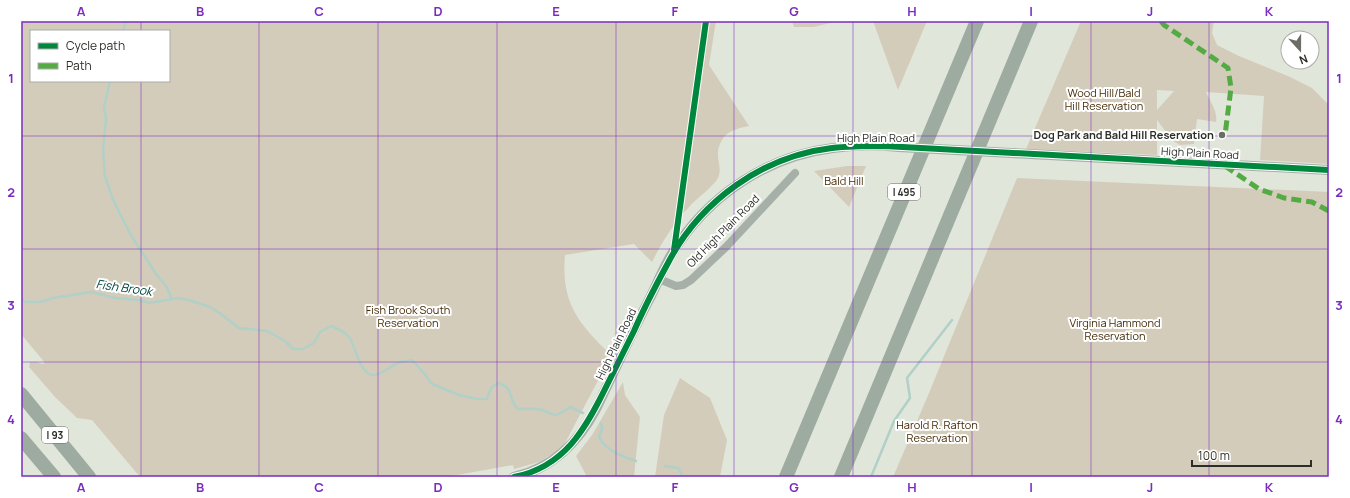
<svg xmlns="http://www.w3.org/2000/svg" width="1350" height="498" font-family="Manrope,sans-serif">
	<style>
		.green { fill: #d4ccbb; fill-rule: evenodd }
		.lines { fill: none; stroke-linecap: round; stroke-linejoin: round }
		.stream { stroke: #b0d0c8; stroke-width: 2.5 }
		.minor { stroke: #a6b0a8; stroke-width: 8 }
		.tertiary { stroke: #a6b0a8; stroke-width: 10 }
		.motorway { stroke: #9eaba1; stroke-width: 14 }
		.tertiary-bridge { stroke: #a6b0a8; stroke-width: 10 }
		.quiet { stroke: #54ab44; stroke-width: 5; stroke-dasharray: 10 5; stroke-linecap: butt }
		.cycleway-casing { stroke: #fff; stroke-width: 8 }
		.cycleway { stroke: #00873e; stroke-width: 6 }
		.grid { fill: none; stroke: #7b2cbf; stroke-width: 1; stroke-opacity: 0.55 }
		.poi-dot { fill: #6b6e66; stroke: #fff; stroke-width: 1.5 }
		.labels { text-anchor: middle; stroke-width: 4; stroke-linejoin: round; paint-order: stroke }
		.shield { fill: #fff; stroke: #6b6d68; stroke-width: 1 }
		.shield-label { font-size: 10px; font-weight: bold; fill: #2b2e27 }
		.park-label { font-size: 11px; fill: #452b06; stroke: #fff }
		.poi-label { font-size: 11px; font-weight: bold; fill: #2b2e27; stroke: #fff; text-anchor: end }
		.street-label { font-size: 11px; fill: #2b2e27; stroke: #fff }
		.water-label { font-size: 12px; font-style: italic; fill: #014640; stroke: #fff }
		.neatline { fill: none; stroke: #7b2cbf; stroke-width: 1.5 }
		.grid-label { font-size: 13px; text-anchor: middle; font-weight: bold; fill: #7b2cbf }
	</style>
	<rect width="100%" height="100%" fill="#e1e6db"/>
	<path class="green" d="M 21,21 L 716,21 L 709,65 L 749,126 C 740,128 730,130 724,137 C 711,155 724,165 718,178 C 713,187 697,198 690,206 C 674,223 662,242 652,262 L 634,244 L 565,255 C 561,301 577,322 608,352 L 607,354 L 611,356 L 564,445 L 557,451 L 539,462 L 514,469 L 513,465 L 446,477 L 140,477 L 92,420 L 77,418 L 55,397 L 29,367 L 30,362 L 37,362 L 42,364 L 45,363 L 21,334 ZM 31,31 L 169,31 L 169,81 L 31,81 Z
		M 792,21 L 838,21 L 814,27 L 794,27 Z
		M 873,21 L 927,21 L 898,90 Z
		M 1081,21 L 1214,21 L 1212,33 L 1217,45 L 1239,56 L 1288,76 L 1312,88 L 1329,105 L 1329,164 L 1260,160 L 1264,96 L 1206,92 C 1210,102 1218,111 1216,122 L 1197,119 L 1194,144 L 1180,145 L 1173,141 L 1157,120 L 1157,155 L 1026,149 ZM 1157,90 L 1174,91 L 1157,110 Z
		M 847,166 L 866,166 L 849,207 L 814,171 Z
		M 1017,178 L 1329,192 L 1329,477 L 893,477 L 929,393 Z
		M 680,378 L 710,398 L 727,440 L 720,477 L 655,477 L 664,415 Z
		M 623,382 L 625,395 L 640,417 L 634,477 L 587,477 L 576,456 L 592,435 Z"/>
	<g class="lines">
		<path class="stream" d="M 123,31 L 126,21
			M 110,81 L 104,107 L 106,119 L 103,150 L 105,176 L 112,197 L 119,212 L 132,237 L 156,274 L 166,286 L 172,299
			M 21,300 L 26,302 L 40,302 L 53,298 L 91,292 L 115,298 L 139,300 L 149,303 L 179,298 L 192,301 L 210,307 L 218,312 L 239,328 L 267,331 L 285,341 L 293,349 L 303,349 L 314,343 L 320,332 L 331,326 C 338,329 344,331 349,337 C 356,347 360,377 375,375 C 385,373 391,365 400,362 C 404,361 408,361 412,360 L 424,373 L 432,384 L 459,395 L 477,399 L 487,399 L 491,388 L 498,383 C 516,388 507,400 518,409 C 524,409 531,408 537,409 C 554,411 550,422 570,407 L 583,413
			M 601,423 L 602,429 L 599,437 C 604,450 624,457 636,461
			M 665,466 L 678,468 L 683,477
			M 871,477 L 894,421 L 910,398 L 907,378 L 952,320"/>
		<path class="minor" d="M 659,279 L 676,286 L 683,285 L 691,280 L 726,247 L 795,173"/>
		<path class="tertiary" d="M 1011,153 L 1329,170
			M 514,477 C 551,469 579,442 596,409 C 614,372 631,334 650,298 C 658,282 664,266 673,252 C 708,196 767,156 833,148 C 855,145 877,145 899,147"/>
		<path class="motorway" d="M 21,394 L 89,477
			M 21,438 L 54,477
			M 786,477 L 977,21
			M 841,477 L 1031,21"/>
		<path class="tertiary-bridge" d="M 899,147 L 1011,153"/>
		<path class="quiet" d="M 1161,21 L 1164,25 L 1228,68 L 1231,88 L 1225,135
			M 1225,166 L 1259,189 L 1284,198 L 1312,202 L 1329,211"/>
		<g class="cycleway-casing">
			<path id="cycleway" d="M 674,250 L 706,21
				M 514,477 C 565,467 586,428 607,385 C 616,367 625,349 634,331 C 644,308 656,285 668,263 C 700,201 763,156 832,148 C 850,146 867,146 884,146 L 1329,170"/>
		</g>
		<use href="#cycleway" class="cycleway"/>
	</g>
	<path class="grid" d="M 141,21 L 141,31M 259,21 L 259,477M 378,21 L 378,477M 497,21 L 497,477M 616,21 L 616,477M 734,21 L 734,477M 853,21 L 853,477M 972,21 L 972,477M 1091,21 L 1091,477M 1209,21 L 1209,477M 141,81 L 141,477M 21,136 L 1329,136M 21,249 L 1329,249M 21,362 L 1329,362"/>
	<circle class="poi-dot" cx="1222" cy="135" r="4"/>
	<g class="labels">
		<g class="shield">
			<rect x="888" y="184" width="32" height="16" rx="3"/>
			<rect x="42" y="427" width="26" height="16" rx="3"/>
		</g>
		<g class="shield-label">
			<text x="904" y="196">I 495</text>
			<text x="55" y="439">I 93</text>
		</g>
		<g class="park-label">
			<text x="1104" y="97">Wood Hill/Bald<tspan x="1104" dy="13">Hill Reservation</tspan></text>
			<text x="844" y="185">Bald Hill</text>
			<text x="408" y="314">Fish Brook South<tspan x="408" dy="13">Reservation</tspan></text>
			<text x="1115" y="327">Virginia Hammond<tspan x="1115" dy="13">Reservation</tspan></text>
			<text x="937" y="429">Harold R. Rafton<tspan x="937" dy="13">Reservation</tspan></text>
		</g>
		<g class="poi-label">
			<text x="1214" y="139">Dog Park and Bald Hill Reservation</text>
		</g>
		<g class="street-label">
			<text x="876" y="142">High Plain Road</text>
			<text transform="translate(1200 153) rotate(3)" y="4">High Plain Road</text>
			<text transform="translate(723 231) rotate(-45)" y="4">Old High Plain Road</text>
			<text transform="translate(616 344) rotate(-64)" y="4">High Plain Road</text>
		</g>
		<g class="water-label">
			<text transform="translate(124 288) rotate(8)" y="4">Fish Brook</text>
		</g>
	</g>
	<rect width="1350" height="498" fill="none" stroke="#ffffff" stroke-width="44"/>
	<rect x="30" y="30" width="140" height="52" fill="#ffffff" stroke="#aaaba9"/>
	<rect x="38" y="43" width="20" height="6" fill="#00873e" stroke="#aaaba9"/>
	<text x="66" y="50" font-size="12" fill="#2b2e27">Cycle path</text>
	<rect x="38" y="63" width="20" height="6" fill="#54ab44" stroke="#aaaba9"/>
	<text x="66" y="70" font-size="12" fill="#2b2e27">Path</text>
	<g transform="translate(1300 50) rotate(159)"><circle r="19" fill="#ffffff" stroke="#aaaba9"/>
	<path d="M0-3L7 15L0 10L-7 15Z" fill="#6b6e66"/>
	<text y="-6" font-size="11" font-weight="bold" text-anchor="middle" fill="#2b2e27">N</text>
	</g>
	<path d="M1192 460v6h119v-6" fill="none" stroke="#2b2e27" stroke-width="2"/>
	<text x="1198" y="460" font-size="12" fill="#2b2e27" stroke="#ffffff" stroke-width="3" paint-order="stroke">100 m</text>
	<rect x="22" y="22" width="1306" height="454" class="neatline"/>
	<g class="grid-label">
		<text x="81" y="16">A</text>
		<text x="200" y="16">B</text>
		<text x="319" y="16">C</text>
		<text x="438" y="16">D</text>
		<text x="556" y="16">E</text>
		<text x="675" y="16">F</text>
		<text x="794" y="16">G</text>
		<text x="912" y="16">H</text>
		<text x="1031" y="16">I</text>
		<text x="1150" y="16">J</text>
		<text x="1269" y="16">K</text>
		<text x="11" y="83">1</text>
		<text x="1339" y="83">1</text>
		<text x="11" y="197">2</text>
		<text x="1339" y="197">2</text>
		<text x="11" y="310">3</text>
		<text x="1339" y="310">3</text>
		<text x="11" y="424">4</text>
		<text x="1339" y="424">4</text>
		<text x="81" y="492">A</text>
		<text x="200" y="492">B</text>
		<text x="319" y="492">C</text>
		<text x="438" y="492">D</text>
		<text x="556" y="492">E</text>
		<text x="675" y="492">F</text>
		<text x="794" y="492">G</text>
		<text x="912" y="492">H</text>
		<text x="1031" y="492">I</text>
		<text x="1150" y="492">J</text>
		<text x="1269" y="492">K</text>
	</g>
</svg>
